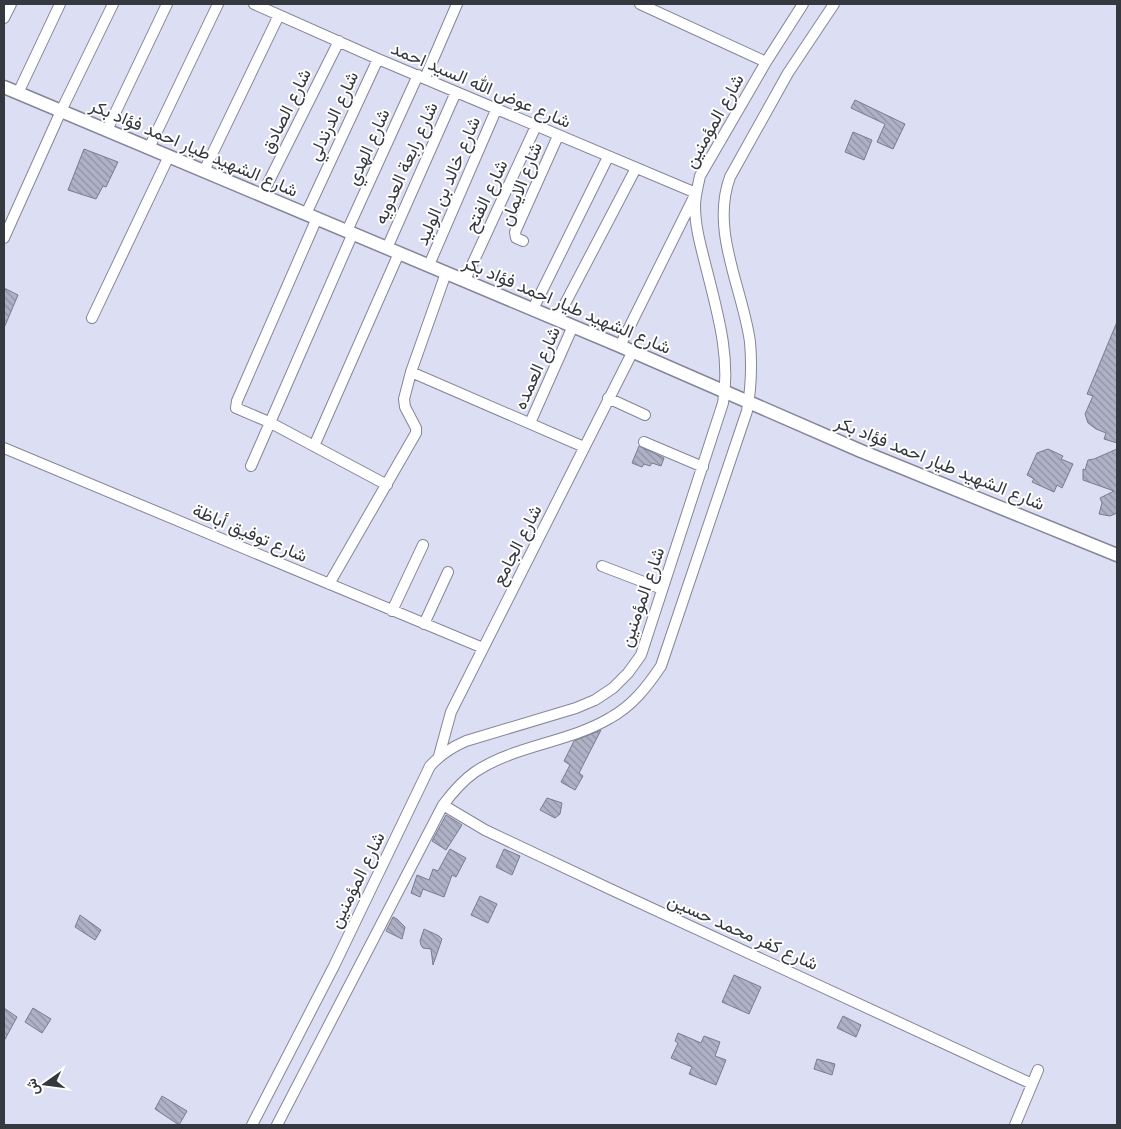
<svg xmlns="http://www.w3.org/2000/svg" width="1121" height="1129" font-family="Figtree,Vazirmatn,sans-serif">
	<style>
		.building { fill: url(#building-back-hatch); stroke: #797c8f }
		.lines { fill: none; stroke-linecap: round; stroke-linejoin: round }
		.minor-casing { stroke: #838699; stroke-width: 12 }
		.tertiary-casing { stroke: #838699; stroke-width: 15 }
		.minor { stroke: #fff; stroke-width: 10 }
		.tertiary { stroke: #fff; stroke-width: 12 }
		.labels { text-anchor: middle; stroke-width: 4; stroke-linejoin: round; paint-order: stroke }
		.street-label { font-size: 18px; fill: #363840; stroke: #fff }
	</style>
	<defs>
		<pattern id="building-back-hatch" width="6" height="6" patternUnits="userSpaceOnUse" patternTransform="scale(1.25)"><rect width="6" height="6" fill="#afb2c6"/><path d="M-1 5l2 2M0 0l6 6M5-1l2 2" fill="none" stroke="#8f92a2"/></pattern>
	</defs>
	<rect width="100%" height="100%" fill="#dcdff4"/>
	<path class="building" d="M 855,100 L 905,124 L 893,149 L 877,142 L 885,124 L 851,108 Z
		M 853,132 L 872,140 L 864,160 L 845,152 Z
		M 84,149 L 118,162 L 106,187 L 103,186 L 96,199 L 68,190 Z
		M 4,288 L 18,295 L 4,328 Z
		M 1117,322 L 1117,443 L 1104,439 L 1106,433 L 1096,429 L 1088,423 L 1085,414 L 1093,396 L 1087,394 Z
		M 639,446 L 664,458 L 661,466 L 652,463 L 650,466 L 644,464 L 642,467 L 632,463 Z
		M 1048,449 L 1063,456 L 1061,459 L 1073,464 L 1062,488 L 1057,485 L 1054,492 L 1032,482 L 1034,479 L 1027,475 L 1037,453 Z
		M 1117,449 L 1117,513 L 1110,516 L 1099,514 L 1102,503 L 1100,498 L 1114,491 L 1083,480 L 1083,469 L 1085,470 L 1088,460 L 1094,459 Z
		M 601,730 L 579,773 L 583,776 L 575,790 L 561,782 L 570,765 L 564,761 L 574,741 Z
		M 547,798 L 562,803 L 560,814 L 555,818 L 540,810 Z
		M 446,815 L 462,825 L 446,850 L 432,841 Z
		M 450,849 L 466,858 L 456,877 L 452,875 L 444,897 L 423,889 L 420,897 L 411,893 L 417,875 L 429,880 L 433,869 L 438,871 Z
		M 504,849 L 520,856 L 512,875 L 496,867 Z
		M 480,896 L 497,904 L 488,923 L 471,915 Z
		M 80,915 L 101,930 L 95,940 L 75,927 Z
		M 393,917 L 397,919 L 405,927 L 402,939 L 386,931 Z
		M 424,929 L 439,936 L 442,939 L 433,965 L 431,949 L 423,948 L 421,945 L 420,941 Z
		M 734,975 L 761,987 L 749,1014 L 722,1002 Z
		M 4,1008 L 17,1017 L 4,1041 Z
		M 33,1008 L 51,1019 L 42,1033 L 25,1022 Z
		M 843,1016 L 861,1025 L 856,1037 L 837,1028 Z
		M 678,1033 L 701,1043 L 704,1036 L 720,1042 L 715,1056 L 726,1060 L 716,1085 L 689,1074 L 692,1067 L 671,1058 L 678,1043 L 675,1041 Z
		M 817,1059 L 835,1064 L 832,1075 L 814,1069 Z
		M 162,1096 L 187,1111 L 179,1125 L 155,1109 Z"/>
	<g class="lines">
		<g class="minor-casing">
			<path id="minor" d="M 254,4 L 378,59 L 696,193 L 620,346
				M 640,4 L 766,62
				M 4,18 L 11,4
				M 425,78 L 457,4
				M 18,93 L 60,4
				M 107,130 L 167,4
				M 149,148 L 218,4
				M 204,171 L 279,15
				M 262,195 L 339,41
				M 306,214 L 378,59
				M 317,218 L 237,401 L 236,408 L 269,422 L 387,485
				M 347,231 L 418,75
				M 4,238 L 61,111 L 113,4
				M 523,241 L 516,238 L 515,232 L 558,136
				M 387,248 L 456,92
				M 429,265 L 496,110
				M 465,280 L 536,126
				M 533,309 L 608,157
				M 92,318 L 169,156
				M 557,319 L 636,168
				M 411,372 L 584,447
				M 608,398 L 645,415
				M 530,423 L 573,326
				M 644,442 L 703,467
				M 314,446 L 399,253
				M 4,448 L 483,648
				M 251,466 L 353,233
				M 602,566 L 662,589
				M 329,584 L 416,433 L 416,428 L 405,407 L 404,399 L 411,372 L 446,273
				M 392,611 L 423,545
				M 424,624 L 448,572
				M 439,756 L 451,712 L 633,351
				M 443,805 L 485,830 L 610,889 L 1032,1084
				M 252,1125 L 334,966 L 430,766 C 441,754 452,747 466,741 L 576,708 L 595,700 L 613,688 L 628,673 L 641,655 L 723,403 C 731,357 717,311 706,267 C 701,247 695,227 695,206 C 695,196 698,186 700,176 L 766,62 L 803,4
				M 277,1125 L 443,805 C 452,793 462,781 475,772 C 515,745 568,743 610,718 C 632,706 647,687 661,666 L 747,411 C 751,389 752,365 750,342 C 743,289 710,231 730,177 L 788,73 L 834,4
				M 1015,1125 L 1038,1070"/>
		</g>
		<g class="tertiary-casing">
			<path id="tertiary" d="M 4,87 L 620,346 L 861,451 L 1117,555"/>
		</g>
		<use href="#minor" class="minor"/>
		<use href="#tertiary" class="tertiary"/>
	</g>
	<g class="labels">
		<g class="street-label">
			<text transform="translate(481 85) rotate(23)" y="6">شارع عوض الله السيد احمد</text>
			<text transform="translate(286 111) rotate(-64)" y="6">شارع الصادق</text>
			<text transform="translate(333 116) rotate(-65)" y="6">شارع الدرندلي</text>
			<text transform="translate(714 121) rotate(-61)" y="6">شارع المؤمنين</text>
			<text transform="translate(368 147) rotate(-66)" y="6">شارع الهدي</text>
			<text transform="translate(194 148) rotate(23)" y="6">شارع الشهيد طيار احمد فؤاد بكر</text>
			<text transform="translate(406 163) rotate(-66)" y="6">شارع رابعة العدويه</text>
			<text transform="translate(448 181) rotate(-67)" y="6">شارع خالد بن الوليد</text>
			<text transform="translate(521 184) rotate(-69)" y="6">شارع الايمان</text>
			<text transform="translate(486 196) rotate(-65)" y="6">شارع الفتح</text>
			<text transform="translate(567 305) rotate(23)" y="6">شارع الشهيد طيار احمد فؤاد بكر</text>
			<text transform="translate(537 368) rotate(-66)" y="6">شارع العمده</text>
			<text transform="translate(940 463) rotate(22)" y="6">شارع الشهيد طيار احمد فؤاد بكر</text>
			<text transform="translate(250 533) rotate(23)" y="6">شارع توفيق أباظة</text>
			<text transform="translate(517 545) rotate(-63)" y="6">شارع الجامع</text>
			<text transform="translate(642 597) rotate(-71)" y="6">شارع المؤمنين</text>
			<text transform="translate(357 880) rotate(-64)" y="6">شارع المؤمنين</text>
			<text transform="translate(743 932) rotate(24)" y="6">شارع كفر محمد حسين</text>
		</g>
	</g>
	<rect width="1121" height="1129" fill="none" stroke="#363840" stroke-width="10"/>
	<g transform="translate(45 1084) rotate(256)" stroke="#ffffff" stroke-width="4" paint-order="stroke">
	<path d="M0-4L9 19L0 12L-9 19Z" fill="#363840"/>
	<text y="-8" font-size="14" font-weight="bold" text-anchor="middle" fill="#363840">ش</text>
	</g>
</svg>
